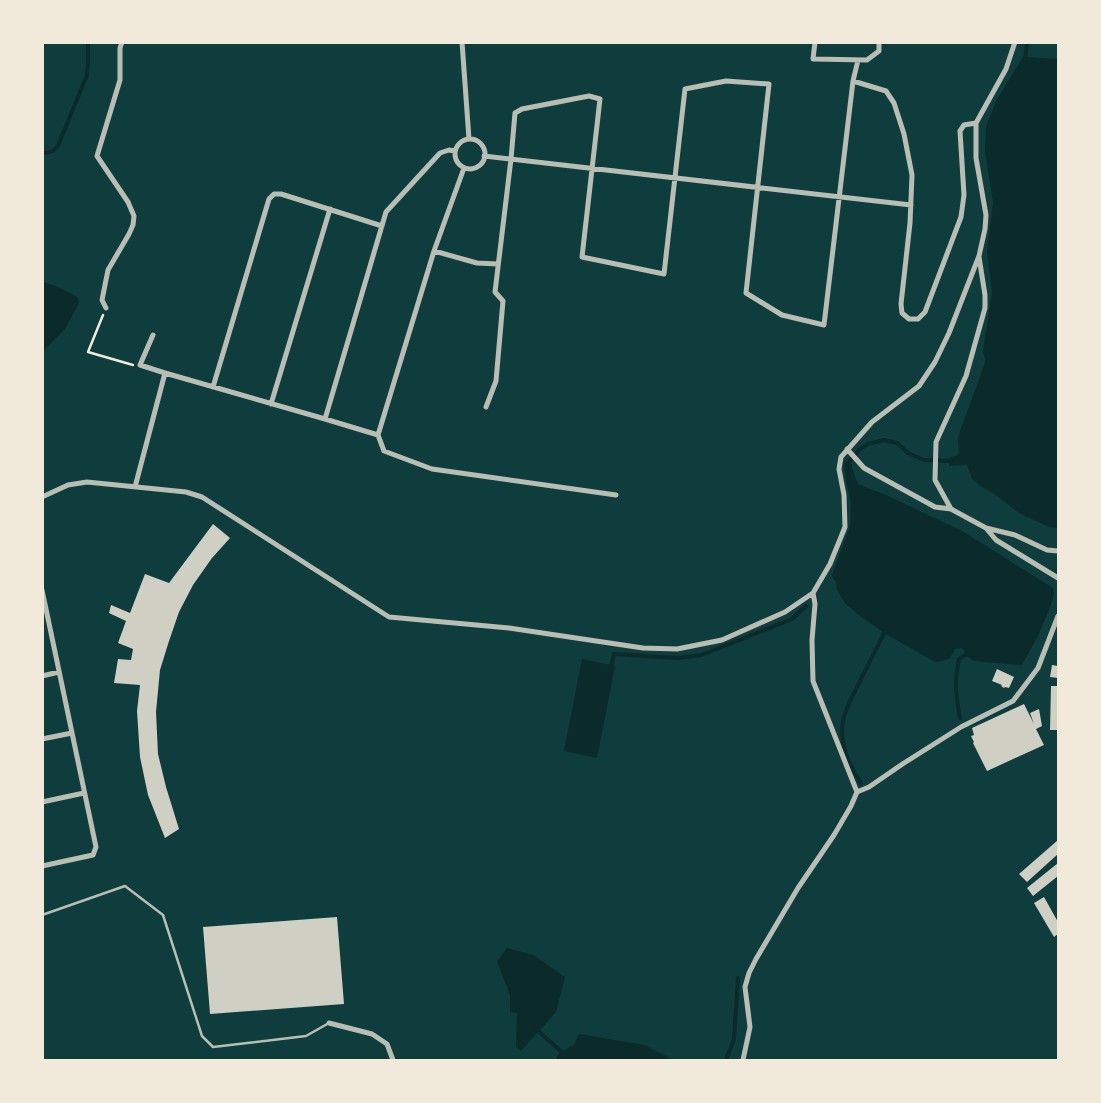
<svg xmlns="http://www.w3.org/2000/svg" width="1101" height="1103" font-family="Ubuntu,sans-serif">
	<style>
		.water { fill: #0a2a2b }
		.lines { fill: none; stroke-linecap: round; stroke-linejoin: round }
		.stream { stroke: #0a2a2b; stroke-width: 4 }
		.building { fill: #cfcfc3 }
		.path { stroke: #f1e9da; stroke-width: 2.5 }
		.service { stroke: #b8beb3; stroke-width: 2.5 }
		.minor { stroke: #b8beb3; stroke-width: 5 }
	</style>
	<rect width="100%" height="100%" fill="#0f3d3e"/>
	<path class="water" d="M 1023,57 L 1058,59 L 1058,528 L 1049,527 L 1019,513 L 993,493 L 979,485 L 972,479 L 967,465 L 949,466 L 950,457 L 956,456 L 959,453 L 958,439 L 961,428 L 984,366 L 985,359 L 983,351 L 992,292 L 987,252 L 993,203 L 985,151 L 986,126 L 996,101 Z
		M 43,282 C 55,285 67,291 78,298 L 79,303 L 65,329 L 43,351 Z
		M 844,461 L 852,464 L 852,468 L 858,484 L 886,495 L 962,531 L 1053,588 L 1054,594 L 1052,602 L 1038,636 L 1022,665 L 984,662 L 974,661 L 966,656 L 965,651 L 961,648 L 955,649 L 950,658 L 943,661 L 935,662 L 886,634 L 861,617 L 845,603 L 837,590 L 836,581 L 834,580 L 832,575 L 850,526 L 851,503 L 845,475 Z
		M 582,659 L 615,666 L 597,758 L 564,751 Z
		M 507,948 L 533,955 L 565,977 L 556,1012 L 521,1051 L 516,1047 L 517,1013 L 510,1012 L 510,995 L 497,961 Z
		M 580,1034 L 644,1045 L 674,1060 L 556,1060 L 558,1054 L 575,1044 L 577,1037 Z"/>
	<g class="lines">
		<path class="stream" d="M 1025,62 L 1027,42
			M 42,153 C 50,153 53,152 58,146 L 87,75 L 88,64 L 88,42
			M 848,467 L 847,464 L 860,449 L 868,444 L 884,440 L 897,443 L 908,453 L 924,460 L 953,461
			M 611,667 L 614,654 L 678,658 L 702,655 L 792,619 L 806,606
			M 960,718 C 956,697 954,680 959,659 L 970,652
			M 861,783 C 849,766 839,743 843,721 C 845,709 853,696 858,685 C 867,667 877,648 886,629
			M 536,1029 L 564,1054
			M 726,1060 L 734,1039 L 738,978"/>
	</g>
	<path class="building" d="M 213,524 L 230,538 L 212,558 L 193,585 L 179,612 L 169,641 L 160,670 L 156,712 L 158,754 L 166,787 L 179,829 L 165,838 L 148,795 L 140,757 L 137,711 L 140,685 L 114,683 L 118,659 L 131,660 L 133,649 L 118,643 L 126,621 L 109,613 L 111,605 L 130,613 L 145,574 L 169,583 Z
		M 1052,665 L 1058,666 L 1058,678 L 1050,677 Z
		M 997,669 L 1014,677 L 1009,688 L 1005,687 L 1004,688 L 1001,686 L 1002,685 L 992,681 Z
		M 1051,686 L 1058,686 L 1058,730 L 1050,730 Z
		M 1024,704 L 1034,724 L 1030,713 L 1039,709 L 1042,726 L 1036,729 L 1044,745 L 987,771 L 973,743 L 974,742 L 971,736 L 974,735 L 972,728 Z
		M 1058,840 L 1058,854 L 1027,882 L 1019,874 Z
		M 1058,863 L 1058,876 L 1033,896 L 1027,888 Z
		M 1044,897 L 1058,922 L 1058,934 L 1054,937 L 1034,903 Z
		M 337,917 L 344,1004 L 210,1014 L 203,927 Z"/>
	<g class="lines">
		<path class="path" d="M 103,315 L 88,352 L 133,365"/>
		<path class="service" d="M 42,915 L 125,886 L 163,915 L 202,1036 L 213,1047 L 306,1036 L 329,1023"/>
		<path class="minor" d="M 462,42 L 469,139
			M 815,42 L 813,59 L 867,60 L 879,51 L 879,42
			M 853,81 L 886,91 L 894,103 L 904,134 L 912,175 L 910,223 L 901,304 L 902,313 L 909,319 L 918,319 L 925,312 L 961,217 L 964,195 L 960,131 L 964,125 L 976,123
			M455 154a15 15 0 1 1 30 0a15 15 0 1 1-30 0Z
			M 484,156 L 911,205
			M 434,251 L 477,263 L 498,264
			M 979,257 L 985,295 L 985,308 L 966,376 L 936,442 L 935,480 L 951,509 L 986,528 L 1015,535 L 1047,550 L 1058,551
			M 106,308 L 102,300 L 108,270 L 129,234 L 133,225 L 134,216 L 128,202 L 97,156 L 120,80 L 120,48 L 122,42
			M 153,335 L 140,365 L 165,373
			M 213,387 L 269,199 L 274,194 L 281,194 L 382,226
			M 271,404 L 330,209
			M 486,407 L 496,381 L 503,301 L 495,292 L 511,159 L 515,113 L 522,109 L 589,96 L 600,99 L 582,257 L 664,274 L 685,89 L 726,81 L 769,84 L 746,293 L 782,315 L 824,325 L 853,81 L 858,60
			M 325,419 L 378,435 L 384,451 L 432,469 L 616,495
			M 378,435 L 434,251 L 464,168
			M 847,449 L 864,468 L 935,507 L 951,509
			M 135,487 L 165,373 L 325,419 L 386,212 L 440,153 L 449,150 L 455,151
			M 42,497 L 68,485 L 87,482 L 186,492 L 202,497 L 389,617 L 509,628 L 643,648 L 677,649 L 722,640 L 785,612 L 813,593 L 830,564 L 845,527 L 844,495 L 839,469 L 841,457 L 872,422 L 919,386 L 935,362 L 949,333 L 979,256 L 985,229 L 986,215 L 976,158 L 976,123 L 1006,69 L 1015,42
			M 986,528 L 996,540 L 1058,578
			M 42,590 L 96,847 L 93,855 L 42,866
			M 42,676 L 59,672
			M 42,739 L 72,733
			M 857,792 L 869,787 L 904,763 L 961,727 L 1013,701 L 1038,668 L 1058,616
			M 42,802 L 84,793
			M 329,1023 L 372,1034 L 387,1044 L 393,1060
			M 743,1060 L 750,1027 L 745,987 L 749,973 L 756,959 L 798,888 L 834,835 L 851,806 L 857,792 L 813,681 L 812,640 L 815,604 L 813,593"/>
	</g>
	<rect width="1101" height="1103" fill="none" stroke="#f1e9da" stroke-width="88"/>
</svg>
